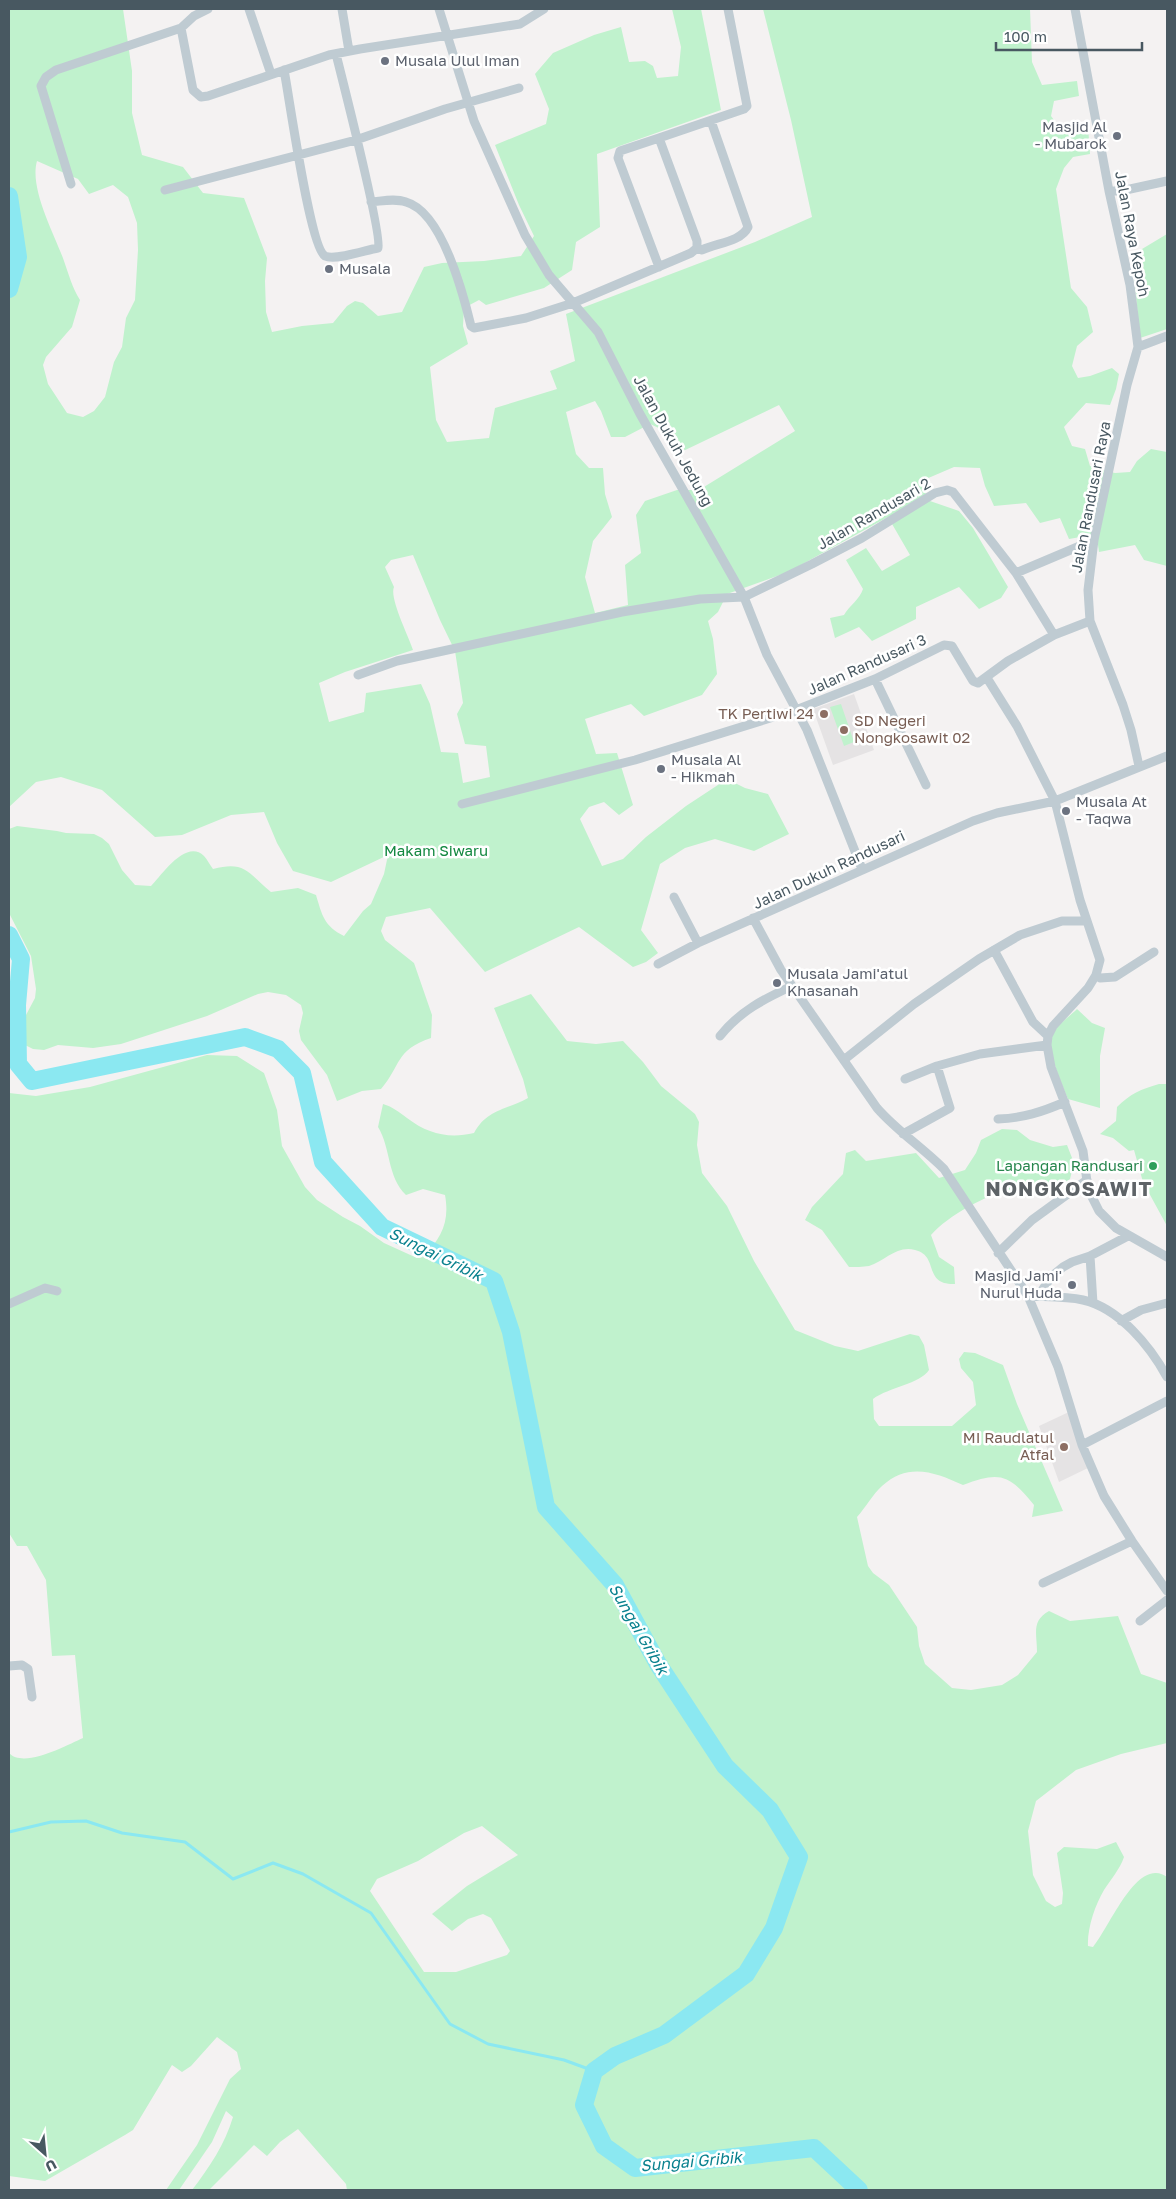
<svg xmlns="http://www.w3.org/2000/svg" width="1176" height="2199" font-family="'Golos Text',sans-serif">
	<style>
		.education { fill: #e5e3e4 }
		.green { fill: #c0f2cd; fill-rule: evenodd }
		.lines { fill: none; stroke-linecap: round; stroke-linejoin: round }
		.stream { stroke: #8be8f1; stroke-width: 3 }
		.river { stroke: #8be8f1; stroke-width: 18 }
		.street { stroke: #bfcbd2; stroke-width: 9 }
		.worship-dot { fill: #6b7280; stroke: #fff; stroke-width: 2 }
		.education-dot { fill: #8d6e63; stroke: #fff; stroke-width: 2 }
		.leisure-dot { fill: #2e9e5b; stroke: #fff; stroke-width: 2 }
		.labels { text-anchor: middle; stroke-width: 5; stroke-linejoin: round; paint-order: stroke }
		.worship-label { font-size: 15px; fill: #5b616d; stroke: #fff; text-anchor: start }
		.street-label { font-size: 15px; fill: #485861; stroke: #fff }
		.education-label { font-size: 15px; fill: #785e54; stroke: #fff; text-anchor: end }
		.park-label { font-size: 15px; fill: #138840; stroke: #fff }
		.leisure-label { font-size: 15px; fill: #27864d; stroke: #fff; text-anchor: end }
		.water-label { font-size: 16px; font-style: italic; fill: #09818e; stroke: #fff }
		.district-label { font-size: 20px; font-weight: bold; letter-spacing: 1px; fill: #5e6367; stroke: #fff }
	</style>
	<rect width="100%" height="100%" fill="#f4f2f2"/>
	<path class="education" d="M 854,694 L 874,750 L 833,765 L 813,709 Z
		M 1071,1411 L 1088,1468 L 1059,1482 L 1039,1426 Z"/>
	<path class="green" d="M 9,9 L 123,9 L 132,71 L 132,113 L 142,155 L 183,167 L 203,193 L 244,198 L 267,258 L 265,281 L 266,312 L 272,332 L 302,326 L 333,323 L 347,306 L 355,301 L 363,303 L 378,316 L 402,312 L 424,267 L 442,263 L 484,261 L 521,256 L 534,236 L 519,205 L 495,145 L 546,124 L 549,109 L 535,74 L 553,53 L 594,35 L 621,27 L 629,62 L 645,61 L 653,66 L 657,78 L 678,76 L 681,47 L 672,9 L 701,9 L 721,110 L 597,154 L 600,227 L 576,242 L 572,270 L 544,288 L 486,305 L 479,300 L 464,308 L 463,326 L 468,344 L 430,367 L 436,420 L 447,442 L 489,438 L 495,408 L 557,389 L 550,371 L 575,361 L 566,314 L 755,242 L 812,217 L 791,120 L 763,9 L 1030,9 L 1032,62 L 1042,85 L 1077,81 L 1079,96 L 1054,101 L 1051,116 L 1060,128 L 1088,126 L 1090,154 L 1073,157 L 1064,168 L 1056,189 L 1071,288 L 1087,307 L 1093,332 L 1077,346 L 1072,366 L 1078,378 L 1090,376 L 1112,368 L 1119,374 L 1116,389 L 1110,405 L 1086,403 L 1064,427 L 1072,446 L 1085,449 L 1090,466 L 1115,473 L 1130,472 L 1137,461 L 1151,449 L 1167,452 L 1167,566 L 1144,560 L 1135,545 L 1099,552 L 1098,545 L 1086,536 L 1069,539 L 1060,518 L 1040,523 L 1026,503 L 994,506 L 985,486 L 980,468 L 954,467 L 919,482 L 930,501 L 959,511 L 973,528 L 1008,587 L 1001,598 L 979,609 L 959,587 L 916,607 L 916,619 L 872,641 L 859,627 L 835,638 L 830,618 L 844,615 C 849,606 860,599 863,589 L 846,560 L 866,548 L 882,571 L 910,555 L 888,517 L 788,572 L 727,594 L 718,612 L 708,621 L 713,639 L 717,674 L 702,695 L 644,716 L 631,704 L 585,719 L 596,754 L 617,753 L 633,805 L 619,815 L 604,802 L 589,807 L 580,819 L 602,866 L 623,859 L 646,837 L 686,806 L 727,779 L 745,788 L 768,794 L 789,834 L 754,851 L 715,839 L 685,848 L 660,864 L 641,930 L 658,953 L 646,962 L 633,967 L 579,927 L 485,972 L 430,908 L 386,917 L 381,931 L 385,940 L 414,963 L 432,1015 L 431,1038 C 395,1050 401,1066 381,1089 L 362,1091 L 337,1101 L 327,1075 L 301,1040 L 299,1031 L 303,1013 L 301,1005 L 286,995 L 268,992 L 258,994 L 207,1016 L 121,1044 L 93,1048 L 58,1045 L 44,1050 L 33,1049 L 25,1045 L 23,1036 L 26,1015 L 35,998 L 36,989 L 31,956 L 9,913 L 9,829 L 17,826 L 57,831 L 66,833 L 94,834 L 102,838 L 109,844 L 122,870 L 135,885 L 151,886 C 161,876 186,838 204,856 C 207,859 210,865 213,869 C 245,861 247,872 271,892 L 298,888 L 316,895 C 322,915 324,926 344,936 L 363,911 L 371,904 L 384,874 L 388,855 L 331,882 L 293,871 L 277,843 L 264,812 L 231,815 L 182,835 L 155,837 L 102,790 L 61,777 L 36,782 L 9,807 ZM 37,161 L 78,179 L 89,194 L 113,185 L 128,197 L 137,223 L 138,250 L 135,300 L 126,318 L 122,347 L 114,362 L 105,397 L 94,411 L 83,417 L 67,413 L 48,384 L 43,365 L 46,357 L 72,327 L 80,300 C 72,287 69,275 64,261 C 55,235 29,189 37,161 ZM 595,401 L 601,411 L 611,437 L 625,437 L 650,424 L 661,429 L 679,453 L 779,405 L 795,431 L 699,490 L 677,490 L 645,501 L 636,515 L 641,553 L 625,565 L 628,605 L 595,613 L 585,577 L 593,541 L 612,517 L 605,494 L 603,468 L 589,468 L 576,454 L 566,412 ZM 413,555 L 440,620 L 455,651 L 463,703 L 457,714 L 465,744 L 486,746 L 490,777 L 463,783 L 458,753 L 441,752 L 430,704 L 421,684 L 366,693 L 364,712 L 329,722 L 319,683 L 345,672 L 413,650 C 409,637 389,598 394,587 L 385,567 L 391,560 Z
		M 1167,234 L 1167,329 L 1140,338 L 1132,255 Z
		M 841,704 L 854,742 L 844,746 L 830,707 Z
		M 531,994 L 567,1041 L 596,1044 L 623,1041 L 643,1062 L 661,1086 L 695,1114 L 699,1122 L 697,1145 L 702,1173 L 727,1206 L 754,1261 L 795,1330 L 835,1346 L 858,1351 L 910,1334 L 919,1336 L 924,1345 L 929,1370 C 920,1384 889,1387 873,1399 L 874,1419 L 879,1426 L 952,1426 L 976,1405 L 973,1382 L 961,1368 L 959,1359 L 964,1352 L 975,1353 L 1003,1365 L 1017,1404 L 1063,1511 L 1032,1517 L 1034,1505 C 1009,1474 1000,1471 963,1485 C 935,1472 908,1462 882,1486 C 873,1494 866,1507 857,1517 L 868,1566 L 873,1573 L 889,1585 L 917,1627 L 919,1646 L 925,1664 L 952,1688 L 971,1690 L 1002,1685 L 1018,1675 L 1037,1652 C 1037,1634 1031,1621 1049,1611 L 1070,1621 L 1118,1616 L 1141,1674 L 1167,1683 L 1167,1743 L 1121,1754 L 1076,1770 L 1036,1801 L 1028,1831 L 1033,1875 L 1046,1901 L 1055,1907 L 1062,1904 L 1063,1893 L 1057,1853 L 1064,1847 L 1097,1849 L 1116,1842 L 1124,1857 C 1120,1869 1111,1879 1104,1890 C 1095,1905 1087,1929 1088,1946 L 1093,1947 C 1108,1929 1131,1872 1156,1873 C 1160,1873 1164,1875 1167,1877 L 1167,2190 L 347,2190 L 346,2184 L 298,2129 L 280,2142 L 267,2156 L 254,2145 L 209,2190 L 192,2190 C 209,2168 225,2144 233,2117 L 226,2111 L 212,2142 L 179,2190 L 166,2190 L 197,2145 L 230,2079 L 241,2069 L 237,2052 L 217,2037 L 191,2066 L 182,2072 L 172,2065 L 133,2130 L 125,2135 L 45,2181 L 9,2176 L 9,1753 C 24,1769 67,1745 83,1738 L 75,1655 L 52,1656 L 46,1580 L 27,1546 L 17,1546 L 9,1533 L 9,1093 L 36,1096 L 90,1087 L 207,1055 L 237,1056 L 264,1073 L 277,1110 L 282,1146 L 305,1187 L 317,1200 L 343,1217 L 360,1226 L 384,1243 L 417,1258 L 424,1257 C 441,1237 450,1223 445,1195 L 423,1189 L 406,1195 C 387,1177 391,1148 378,1127 L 383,1104 C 393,1107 399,1112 407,1118 C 428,1134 449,1139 474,1133 C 487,1109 506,1110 528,1098 L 523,1079 L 494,1008 ZM 482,1826 L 518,1855 L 467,1886 L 432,1914 L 452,1931 L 468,1919 L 483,1914 L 491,1918 L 510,1951 L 507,1955 L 456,1972 L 424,1972 L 370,1891 L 377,1879 L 418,1861 L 464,1833 Z
		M 1077,1009 L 1092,1023 L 1105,1028 L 1100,1056 L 1100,1108 L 1068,1099 C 1062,1084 1046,1050 1052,1034 C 1055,1027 1071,1015 1077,1009 Z
		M 1159,1084 L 1167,1084 L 1167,1226 L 1143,1182 L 1134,1150 L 1129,1151 L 1113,1138 L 1100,1134 L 1116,1121 L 1117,1107 C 1130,1094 1141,1089 1159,1084 Z
		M 1002,1129 L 1017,1130 L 1030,1140 L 1053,1147 L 1067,1145 L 1074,1163 L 1070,1179 L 1051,1191 C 1046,1190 1041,1187 1036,1186 C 1004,1184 951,1212 931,1235 L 939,1257 L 954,1267 L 955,1284 C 922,1285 940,1256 915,1250 C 897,1245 885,1261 869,1266 C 863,1267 855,1267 849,1267 L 822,1230 L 805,1220 L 812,1207 L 843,1174 L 846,1153 L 855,1150 L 866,1161 L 916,1153 L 939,1178 L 965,1170 L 976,1153 L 981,1140 Z"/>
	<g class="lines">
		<path class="stream" d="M 9,1832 L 51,1822 L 86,1821 L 122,1833 L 185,1842 L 233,1879 L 273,1863 L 303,1874 L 371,1913 L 450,2024 L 488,2044 L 564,2060 L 594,2071"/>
		<path class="river" d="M 9,196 L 18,257 L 9,289
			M 9,935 L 21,959 L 17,1005 L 18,1064 L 32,1081 L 245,1037 L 278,1049 L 302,1073 L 323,1162 L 382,1227 L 494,1281 L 511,1332 L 546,1507 L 615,1585 L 658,1664 L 725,1766 L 770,1810 L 799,1857 L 774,1928 L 746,1974 L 664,2035 L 615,2056 L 594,2071 L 584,2105 L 604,2146 L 635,2168 L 814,2148 L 859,2190"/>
		<path class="street" d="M 208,9 L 194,16 L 181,28 L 193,90 L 201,97 L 208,96 L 329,55 L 360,49 L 520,24 L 544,9
			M 249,9 L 271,74
			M 342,9 L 349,51
			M 439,9 L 474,121 L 525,235 L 549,275 L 598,332 L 640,414 L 744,597 L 767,655 L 807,730 L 862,869
			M 1075,9 L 1109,191 L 1130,285 L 1138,347 L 1127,385 L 1094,540 L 1088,590 L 1090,621 L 1123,705 L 1131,730 L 1139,766
			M 284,70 C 289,95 310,248 325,256 C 335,261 366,250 378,248 C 383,238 342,78 336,54
			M 71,184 L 41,86 L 46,77 L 56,70 L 181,28
			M 165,190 L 356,140 L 445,109 L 519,88
			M 1109,191 L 1121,191 L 1167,181
			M 371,202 C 383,201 395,198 406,202 C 442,212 463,293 471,326 L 474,328 L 526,318 L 573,303 L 691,253 L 697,248 L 697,241 L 659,138 L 744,109 L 747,106 L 728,9
			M 697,248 L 702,250 C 716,243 741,242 748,227 L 711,121
			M 659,267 L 618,158 L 620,151 L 659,138
			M 1138,347 L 1167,336
			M 1016,573 L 1094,540
			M 358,675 L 397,661 L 622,612 L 700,599 L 744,597 L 812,564 L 862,538 L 935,493 L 947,490 L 953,492 L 1016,573 L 1054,635
			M 987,678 L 1017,726 L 1055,801 L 1080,900 L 1100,960 L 1096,975 L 1088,988 L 1053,1026 L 1048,1036 L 1047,1045 L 1051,1067 L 1083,1151 L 1088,1189 L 1099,1211 L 1116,1228 L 1167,1257
			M 875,679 L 926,785
			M 462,804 L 635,760 L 796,710 L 875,679 L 944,645 L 952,646 L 973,681 L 978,683 L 1008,661 L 1054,635 L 1090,621
			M 674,897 L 698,943
			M 753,918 L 781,970 L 877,1108 C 897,1131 922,1147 944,1169 L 1028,1296 L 1058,1367 L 1082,1445 L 1104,1496 L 1132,1541 L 1167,1591
			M 994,950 L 1033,1022 L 1048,1036
			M 658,964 L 698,943 L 973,821 L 997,813 L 1055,801 L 1167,756
			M 1096,975 L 1100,978 L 1115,977 L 1154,952
			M 720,1036 C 740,1011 764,999 792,986
			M 845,1059 L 914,1004 L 979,959 L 1020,935 L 1062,921 L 1087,921
			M 905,1079 L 937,1066 L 980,1054 L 1047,1045
			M 998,1119 C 1023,1118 1042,1112 1065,1102
			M 903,1134 L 950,1108 L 937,1066
			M 998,1253 L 1032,1220 L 1087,1180
			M 1090,1256 L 1093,1303
			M 1028,1296 C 1046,1297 1065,1296 1083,1300 C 1119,1308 1150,1346 1167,1377
			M 1038,1296 L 1052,1276 L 1063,1267 L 1072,1262 L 1090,1256 L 1128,1236
			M 9,1304 L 45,1288 L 57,1291
			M 1121,1321 L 1141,1310 L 1167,1303
			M 1082,1445 L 1167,1401
			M 1043,1583 L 1132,1541
			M 1140,1621 L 1167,1600
			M 9,1666 L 22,1665 L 28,1669 L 32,1697"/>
	</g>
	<g class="worship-dot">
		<circle cx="385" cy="61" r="5"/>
		<circle cx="1117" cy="136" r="5"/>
		<circle cx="329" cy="269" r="5"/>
		<circle cx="661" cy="769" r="5"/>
		<circle cx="1066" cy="811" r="5"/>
		<circle cx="777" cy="983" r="5"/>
		<circle cx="1072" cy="1285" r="5"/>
	</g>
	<g class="education-dot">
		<circle cx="824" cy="714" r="5"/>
		<circle cx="844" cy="730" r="5"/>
		<circle cx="1064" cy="1447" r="5"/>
	</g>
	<circle class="leisure-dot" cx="1153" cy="1166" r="5"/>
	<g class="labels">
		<g class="worship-label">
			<text x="395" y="66">Musala Ulul Iman</text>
			<text x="1107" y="132" text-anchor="end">Masjid Al<tspan x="1107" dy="17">- Mubarok</tspan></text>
			<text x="339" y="274">Musala</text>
			<text x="671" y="765">Musala Al<tspan x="671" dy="17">- Hikmah</tspan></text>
			<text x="1076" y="807">Musala At<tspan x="1076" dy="17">- Taqwa</tspan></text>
			<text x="787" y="979">Musala Jami'atul<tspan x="787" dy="17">Khasanah</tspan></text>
			<text x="1062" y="1281" text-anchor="end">Masjid Jami'<tspan x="1062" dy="17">Nurul Huda</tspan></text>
		</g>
		<g class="street-label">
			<text transform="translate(1132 234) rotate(79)" y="5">Jalan Raya Kepoh</text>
			<text transform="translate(673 441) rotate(61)" y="5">Jalan Dukuh Jedung</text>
			<text transform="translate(1091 497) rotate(-79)" y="5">Jalan Randusari Raya</text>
			<text transform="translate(874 514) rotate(-30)" y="5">Jalan Randusari 2</text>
			<text transform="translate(867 665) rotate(-24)" y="5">Jalan Randusari 3</text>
			<text transform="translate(829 870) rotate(-25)" y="5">Jalan Dukuh Randusari</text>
		</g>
		<g class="education-label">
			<text x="814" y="719">TK Pertiwi 24</text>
			<text x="854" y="726" text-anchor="start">SD Negeri<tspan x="854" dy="17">Nongkosawit 02</tspan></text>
			<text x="1054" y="1443">MI Raudlatul<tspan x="1054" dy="17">Atfal</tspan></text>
		</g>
		<g class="park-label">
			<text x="436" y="856">Makam Siwaru</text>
		</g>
		<g class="leisure-label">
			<text x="1143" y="1171">Lapangan Randusari</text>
		</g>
		<g class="water-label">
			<text transform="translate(436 1254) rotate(26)" y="6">Sungai Gribik</text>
			<text transform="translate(639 1629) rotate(60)" y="6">Sungai Gribik</text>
			<text transform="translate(691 2161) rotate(-5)" y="6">Sungai Gribik</text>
		</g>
		<g class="district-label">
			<text x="1069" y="1196">NONGKOSAWIT</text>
		</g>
	</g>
	<rect width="1176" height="2199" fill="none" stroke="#485861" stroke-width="20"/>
	<g transform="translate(45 2154) rotate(153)" stroke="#ffffff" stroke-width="4" paint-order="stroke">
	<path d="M0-4L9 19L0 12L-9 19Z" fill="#485861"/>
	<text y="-8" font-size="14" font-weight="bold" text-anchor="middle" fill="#485861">U</text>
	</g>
	<path d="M996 42v8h146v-8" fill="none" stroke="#485861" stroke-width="2.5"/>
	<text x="1004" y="42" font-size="15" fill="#485861" stroke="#ffffff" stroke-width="4" paint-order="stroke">100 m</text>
</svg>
